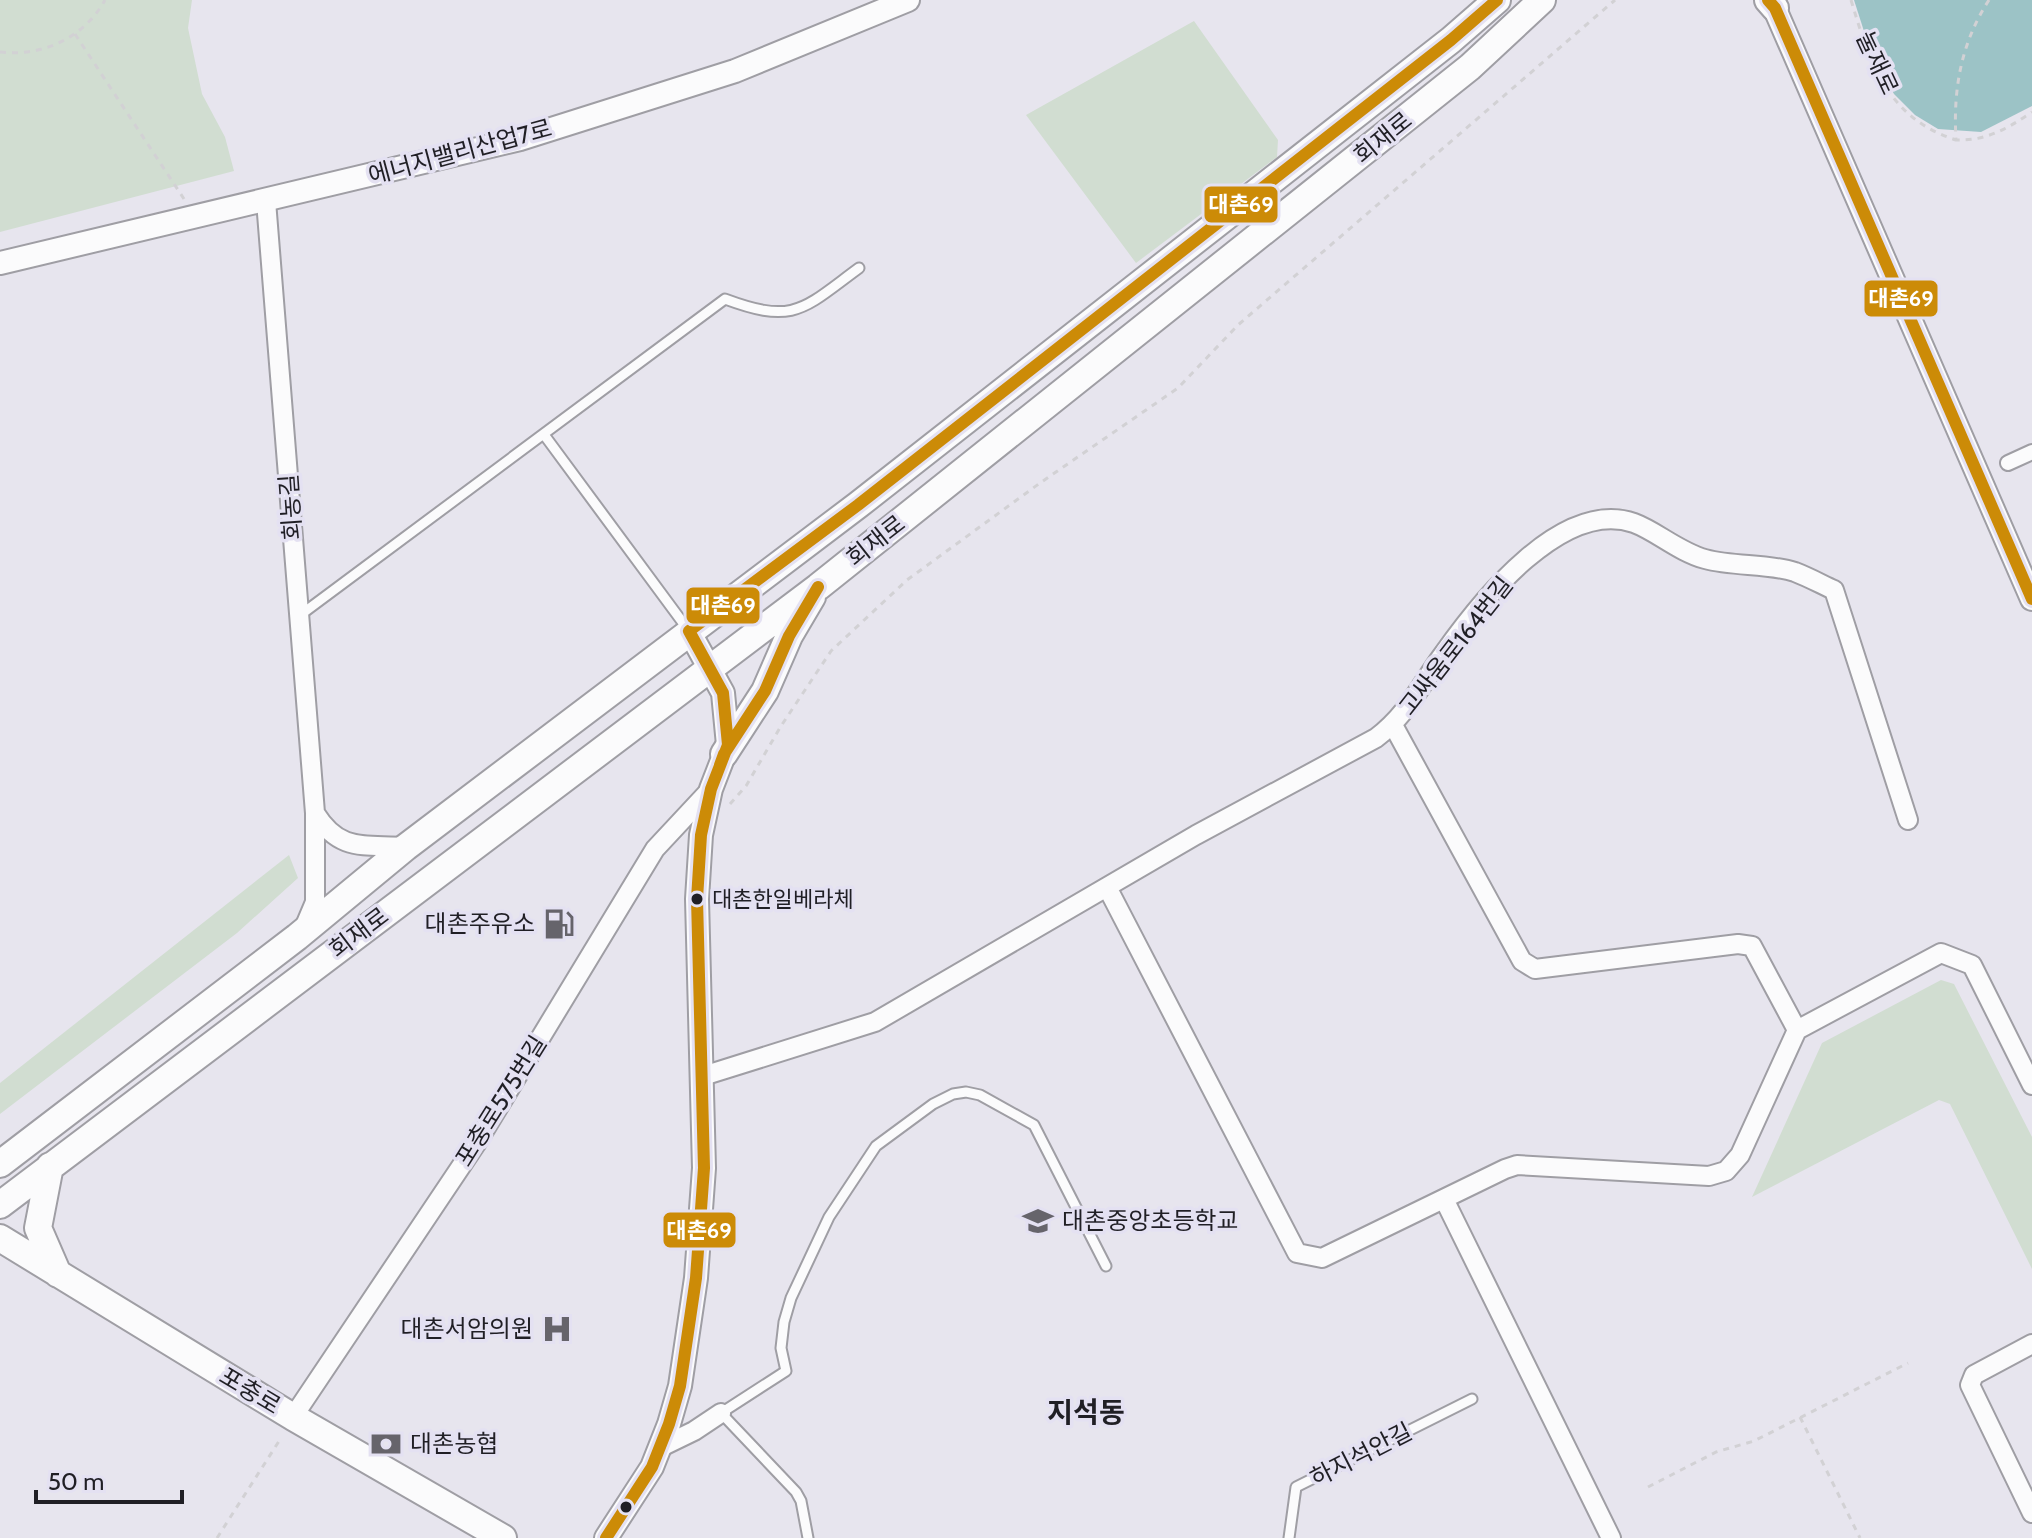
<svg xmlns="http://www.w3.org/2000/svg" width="2032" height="1538" font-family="Cabin,'Noto Sans KR',sans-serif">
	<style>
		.green { fill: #d1ddd1 }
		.water { fill: #9cc3c6 }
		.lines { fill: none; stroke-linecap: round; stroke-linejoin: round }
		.service-casing { stroke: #9f9ea4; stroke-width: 13 }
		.pedestrian-casing { stroke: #9f9ea4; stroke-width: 18 }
		.minor-casing { stroke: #9f9ea4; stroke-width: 22 }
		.tertiary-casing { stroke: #9f9ea4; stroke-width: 26 }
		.secondary-casing { stroke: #9f9ea4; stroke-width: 30 }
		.path { stroke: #d2d1d4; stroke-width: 3; stroke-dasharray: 6 6; stroke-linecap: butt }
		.service { stroke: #fbfbfc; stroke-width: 9 }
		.pedestrian { stroke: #fbfbfc; stroke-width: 14 }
		.minor { stroke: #fbfbfc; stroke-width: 18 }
		.tertiary { stroke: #fbfbfc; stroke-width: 22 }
		.secondary { stroke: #fbfbfc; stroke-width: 26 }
		.bus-1-casing { stroke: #e4e1f2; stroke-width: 18 }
		.bus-1 { stroke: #cc8b07; stroke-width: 12 }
		.bus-dot { fill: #201f25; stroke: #e4e1f2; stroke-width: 3 }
		.labels { text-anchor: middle; stroke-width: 7; stroke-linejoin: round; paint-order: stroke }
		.bus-label { font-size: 22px; fill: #201f25; stroke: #e4e1f2; text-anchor: start }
		.street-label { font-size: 24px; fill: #201f25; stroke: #e4e1f2 }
		.poi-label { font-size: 24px; fill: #201f25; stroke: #e4e1f2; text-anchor: end }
		.quarter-label { font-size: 28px; font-weight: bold; fill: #201f25; stroke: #e4e1f2 }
		.line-badge { stroke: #e4e1f2; stroke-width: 3 }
		.badge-label { font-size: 22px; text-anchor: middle; font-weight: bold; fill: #fff }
	</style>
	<rect width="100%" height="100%" fill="#e7e5ee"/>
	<path class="green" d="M 0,0 L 192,0 L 188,28 L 202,94 L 225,137 L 234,171 L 0,232 Z
		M 1194,21 L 1278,140 L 1277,157 L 1136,263 L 1026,115 Z
		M 289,855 L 298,878 L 237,933 L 0,1114 L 0,1083 Z
		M 1941,980 L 1954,984 L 2032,1137 L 2032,1269 L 1950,1104 L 1939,1100 L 1752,1197 L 1822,1043 Z"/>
	<path class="water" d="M 1854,0 L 2032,0 L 2032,106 L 1981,132 L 1938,129 L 1915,115 L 1894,94 L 1870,50 Z"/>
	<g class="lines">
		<g class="service-casing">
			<path id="service" d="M 545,436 L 689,631
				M 299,616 L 725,299 C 795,325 803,309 859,268
				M 808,1538 L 801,1501 L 796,1492 L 721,1413 L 786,1371 L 781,1348 L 784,1322 L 791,1298 L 829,1217 L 876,1146 L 933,1104 L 953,1094 L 966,1092 L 980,1095 L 1034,1125 L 1106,1266
				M 1289,1538 L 1296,1487 L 1472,1399"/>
		</g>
		<g class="pedestrian-casing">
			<path id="pedestrian" d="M 2008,463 L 2032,452"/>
		</g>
		<g class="minor-casing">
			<path id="minor" d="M 266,201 L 315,813
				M 1107,887 L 1297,1253 L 1322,1258 L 1505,1169 L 1517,1165 L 1709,1176 L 1726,1171 L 1740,1155 L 1797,1030 L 1752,946 L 1738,944 L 1535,969 L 1522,961 L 1393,725
				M 304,928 L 315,902 L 315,813 C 340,853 364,844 406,847
				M 1797,1030 L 1941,953 L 1972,965 L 2032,1085
				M 703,1076 L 875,1022 L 1196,835 L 1376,738 C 1408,714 1421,684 1444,653 C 1480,602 1562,498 1634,523 C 1656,531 1679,552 1705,559 C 1734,567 1767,563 1795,572 C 1808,577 1821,584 1834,590 L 1908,820
				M 1444,1199 L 1611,1538
				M 2032,1344 L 1974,1375 L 1970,1385 L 2032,1513
				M 293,1417 L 476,1144 L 655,849 L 711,789
				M 659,1448 L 694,1431 L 721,1413"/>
		</g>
		<g class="tertiary-casing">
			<path id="tertiary" d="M 1771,0 L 2032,599
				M 0,263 L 520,139 L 735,71 L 908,0
				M 606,1538 L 652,1467 L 669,1424 L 680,1386 L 696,1278 L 704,1168 L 697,899 L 701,835 L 711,789 L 728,745 L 723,693 L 689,631"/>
		</g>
		<g class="secondary-casing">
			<path id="secondary" d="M 1768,0 L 1775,8
				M 724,754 L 765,691 L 789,636 L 812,597
				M 0,1164 L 297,937 L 406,847 L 858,505 L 1451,40 L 1497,0
				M 50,1166 L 38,1228 L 58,1274
				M 0,1205 L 818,587 L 1470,67 L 1542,0
				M 0,1238 L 293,1417 L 503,1538"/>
		</g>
		<path class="path" d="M 1851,0 C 1870,63 1887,118 1956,140
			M 1989,0 C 1961,43 1953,89 1956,140 C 1986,141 2007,129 2032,112
			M 75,34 L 184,199
			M 0,52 C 42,57 84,38 105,0
			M 730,804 L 746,786 L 781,726 L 831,651 L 907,580 L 1040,483 L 1178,388 L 1238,325 L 1615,0
			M 1800,1417 L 1860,1538
			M 1648,1487 L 1716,1452 L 1754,1441 L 1908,1363
			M 217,1538 L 281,1438"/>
		<use href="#service" class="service"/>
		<use href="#pedestrian" class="pedestrian"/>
		<use href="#minor" class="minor"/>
		<use href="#tertiary" class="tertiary"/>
		<use href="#secondary" class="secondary"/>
		<g class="bus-1-casing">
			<path id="bus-1" d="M 1768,0 L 1775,8 L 2032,599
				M 720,765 L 724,754 L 765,691 L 789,636 L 818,587
				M 606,1538 L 652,1467 L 669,1424 L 680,1386 L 696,1278 L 704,1168 L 697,899 L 701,835 L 711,789 L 728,745 L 723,693 L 689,631 L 858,505 L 1451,40 L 1497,0"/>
		</g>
		<use href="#bus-1" class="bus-1"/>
	</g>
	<defs>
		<g id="fuel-bare" transform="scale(2.4)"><path d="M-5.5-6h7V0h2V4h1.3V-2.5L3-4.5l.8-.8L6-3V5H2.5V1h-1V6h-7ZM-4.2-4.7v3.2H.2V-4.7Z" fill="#66646b" stroke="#e4e1f2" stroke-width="2.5" paint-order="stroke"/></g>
		<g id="school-bare" transform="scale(2.4)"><path d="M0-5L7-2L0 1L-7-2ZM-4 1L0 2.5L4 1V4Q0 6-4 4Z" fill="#66646b" stroke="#e4e1f2" stroke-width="2.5" paint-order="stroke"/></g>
		<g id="hospital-bare" transform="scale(2.4)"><path d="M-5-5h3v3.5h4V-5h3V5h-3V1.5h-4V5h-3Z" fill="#66646b" stroke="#e4e1f2" stroke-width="2.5" paint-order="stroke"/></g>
		<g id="bank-bare" transform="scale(2.4)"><path d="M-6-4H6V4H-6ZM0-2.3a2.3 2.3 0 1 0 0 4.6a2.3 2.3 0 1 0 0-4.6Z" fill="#66646b" stroke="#e4e1f2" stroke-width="2.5" paint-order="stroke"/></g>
	</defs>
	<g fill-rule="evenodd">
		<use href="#fuel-bare" x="559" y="924"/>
		<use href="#school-bare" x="1038" y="1221"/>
		<use href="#hospital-bare" x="557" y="1329"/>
		<use href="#bank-bare" x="386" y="1444"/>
	</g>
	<g class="bus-dot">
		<circle cx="697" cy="899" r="7"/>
		<circle cx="626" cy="1507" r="7"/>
	</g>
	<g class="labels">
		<g class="bus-label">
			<text x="712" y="907">대촌한일베라체</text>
		</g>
		<g class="street-label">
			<text transform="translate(1877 63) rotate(65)" y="8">눌재로</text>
			<text transform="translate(1383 138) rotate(-39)" y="8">회재로</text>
			<text transform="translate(460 152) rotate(-15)" y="8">에너지밸리산업7로</text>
			<text transform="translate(291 507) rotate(-94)" y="8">회농길</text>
			<text transform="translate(876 541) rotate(-38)" y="8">회재로</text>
			<text transform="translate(1456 646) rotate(-52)" y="8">고싸움로164번길</text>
			<text transform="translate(359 933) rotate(-37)" y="8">회재로</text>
			<text transform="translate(501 1101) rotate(-58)" y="8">포충로575번길</text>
			<text transform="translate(250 1391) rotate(31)" y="8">포충로</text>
			<text transform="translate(1361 1455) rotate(-27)" y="8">하지석안길</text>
		</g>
		<g class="poi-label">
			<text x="535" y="932">대촌주유소</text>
			<text x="1062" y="1229" text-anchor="start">대촌중앙초등학교</text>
			<text x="533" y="1337">대촌서암의원</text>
			<text x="410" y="1452" text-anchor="start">대촌농협</text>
		</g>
		<g class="quarter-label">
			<text x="1086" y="1422">지석동</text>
		</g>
	</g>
	<g class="line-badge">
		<rect x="1203" y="185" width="76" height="39" rx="8" fill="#cc8b07"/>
		<rect x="1863" y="279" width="76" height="39" rx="8" fill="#cc8b07"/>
		<rect x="685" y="586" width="76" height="39" rx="8" fill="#cc8b07"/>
		<rect x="662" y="1211" width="75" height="38" rx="8" fill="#cc8b07"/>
	</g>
	<g class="badge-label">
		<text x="1241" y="212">대촌69</text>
		<text x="1901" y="306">대촌69</text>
		<text x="723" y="613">대촌69</text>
		<text x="699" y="1238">대촌69</text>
	</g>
	<path d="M36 1490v12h146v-12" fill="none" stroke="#201f25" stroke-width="4"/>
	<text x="48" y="1490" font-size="24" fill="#201f25" stroke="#e4e1f2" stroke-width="6" paint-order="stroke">50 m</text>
</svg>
